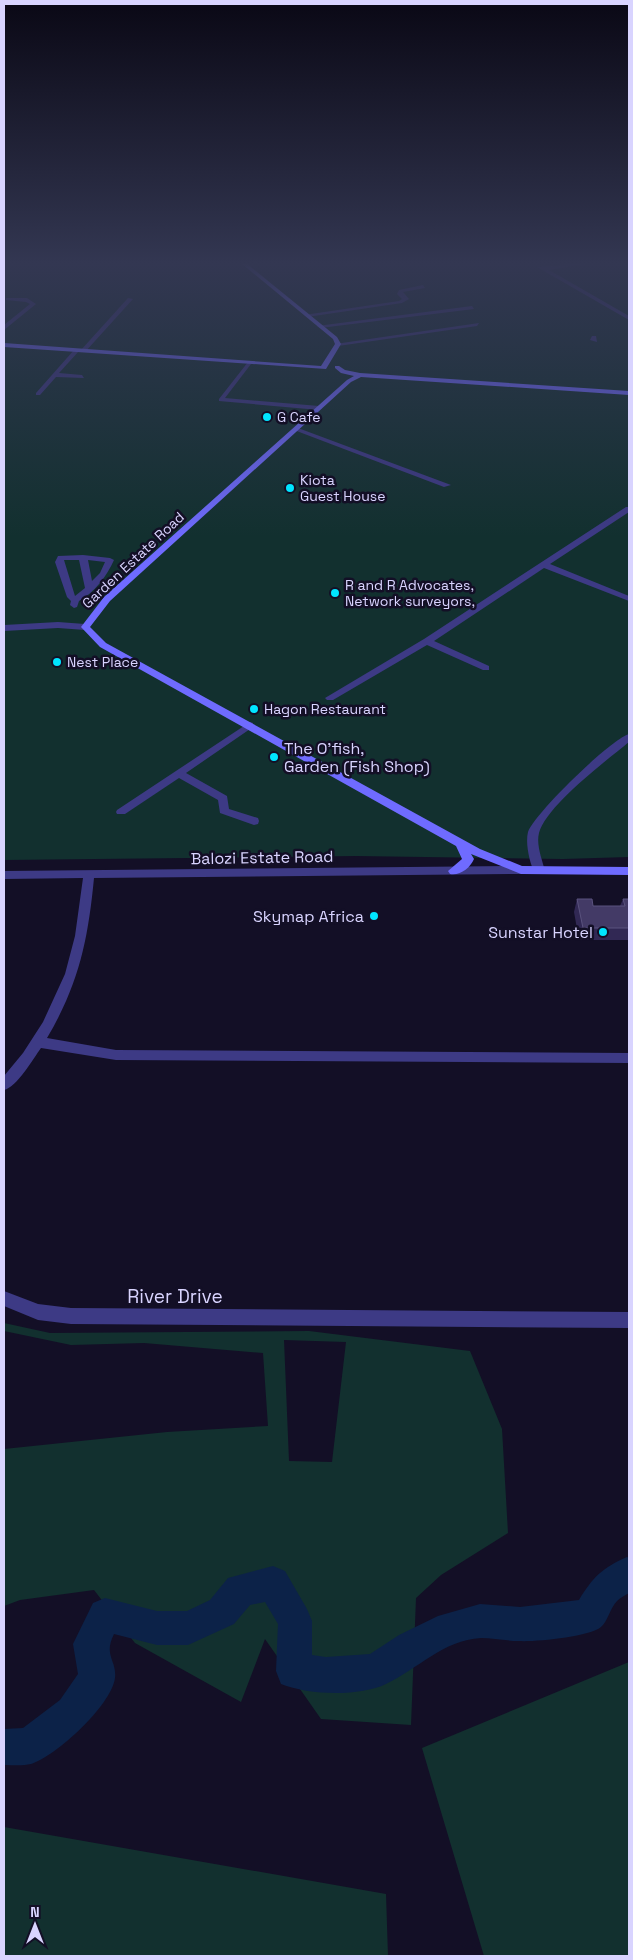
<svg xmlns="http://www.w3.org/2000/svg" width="633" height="1960" font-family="'Space Grotesk',sans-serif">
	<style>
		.green { fill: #12302f; fill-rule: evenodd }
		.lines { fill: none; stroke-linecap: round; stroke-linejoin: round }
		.river { fill: #0c2248; fill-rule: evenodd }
		.street { fill: #3d3a85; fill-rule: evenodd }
		.secondary { fill: #6f6bff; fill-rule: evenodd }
		.wall { fill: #312854 }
		.building { fill: #433a66; stroke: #5a527e }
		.poi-dot { fill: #00e5ff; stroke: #130f26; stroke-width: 2 }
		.labels { text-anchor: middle; stroke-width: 5; stroke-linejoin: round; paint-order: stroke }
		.far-poi-label { font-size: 14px; fill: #d9d4ff; stroke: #130f26; text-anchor: start }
		.far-street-label { font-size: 14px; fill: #d9d4ff; stroke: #130f26 }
		.poi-label { font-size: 16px; fill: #d9d4ff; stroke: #130f26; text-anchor: end }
		.street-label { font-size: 16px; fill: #d9d4ff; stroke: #130f26 }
		.near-street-label { font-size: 19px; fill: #d9d4ff; stroke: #130f26 }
	</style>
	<rect width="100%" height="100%" fill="#130f26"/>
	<path class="green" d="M 4,263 L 629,263 L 629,857 L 563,859 L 356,856 L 4,860 Z
		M 4,1323 L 50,1333 L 309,1331 L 470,1351 L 502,1429 L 508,1533 L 441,1575 L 416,1598 L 411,1725 L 321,1719 L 265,1639 L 241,1702 L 135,1643 L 94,1590 L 20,1600 L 4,1606 L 4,1449 L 167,1432 L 268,1426 L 263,1353 L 144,1343 L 71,1345 L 4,1331 ZM 284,1340 L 346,1342 L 332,1462 L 289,1461 Z
		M 629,1662 L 629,1956 L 484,1956 L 422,1748 Z
		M 4,1827 L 386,1894 L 388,1956 L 4,1956 Z"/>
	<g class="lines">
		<path class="river" d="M 627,1557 L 629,1558 L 629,1593 C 625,1595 620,1598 617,1601 C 610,1608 608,1621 601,1627 C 589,1637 535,1642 519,1641 C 506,1641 493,1638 481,1638 C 443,1640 418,1669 386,1684 C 359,1697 308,1695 281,1684 L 276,1671 L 278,1624 L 265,1602 L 250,1605 L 234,1624 L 188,1645 L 157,1645 L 114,1634 C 103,1656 117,1660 115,1678 C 111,1706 56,1756 31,1764 C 23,1766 12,1765 4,1765 L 4,1729 L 23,1728 L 60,1700 L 78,1674 L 73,1644 L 93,1603 L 105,1598 L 157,1611 L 187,1611 L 210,1600 L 228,1578 L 273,1566 L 285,1571 L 307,1609 L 312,1621 L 312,1655 L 326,1657 L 370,1654 L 399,1635 L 438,1616 L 480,1604 L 520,1607 L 579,1600 C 593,1577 602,1568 627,1557 Z"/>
		<path class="street" d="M 579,263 L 590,263 L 549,270 L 629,316 L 629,320 L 537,267 Z
			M 423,285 L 425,288 L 403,292 L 409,299 L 402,303 L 307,317 L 304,315 L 399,301 L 402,299 L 397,294 L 399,290 Z
			M 6,298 L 27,298 L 36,304 L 4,330 L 4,325 L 30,304 L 26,302 L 6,300 Z
			M 128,298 L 133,299 L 85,352 L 81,352 L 81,350 Z
			M 472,306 L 474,309 L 320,328 L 317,326 Z
			M 479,323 L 477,326 L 338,346 L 335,344 Z
			M 592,336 L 596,336 L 597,342 L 590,340 Z
			M 74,350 L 79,351 L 59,373 L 82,375 L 84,378 L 56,377 L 40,395 L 36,395 L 36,393 Z
			M 248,362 L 251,364 L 225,398 L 319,406 L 322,408 L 319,410 L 219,401 L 219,399 Z
			M 294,428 L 298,428 L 451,485 L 444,487 L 294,430 Z
			M 626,507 L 629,507 L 629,512 L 550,564 L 629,596 L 629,601 L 544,568 L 434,641 L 489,666 L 489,670 L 483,670 L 427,645 L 333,700 L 327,700 L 325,698 L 424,639 Z
			M 83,555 L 110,558 L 114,560 C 107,576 94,593 79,601 L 77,607 L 74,608 L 70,605 L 71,601 L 67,597 L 55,562 L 58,556 ZM 64,560 L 79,560 L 85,588 L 75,596 ZM 88,560 L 105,562 L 100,573 L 92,581 Z
			M 58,622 L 85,624 L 89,627 L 85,630 L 58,628 L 4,631 L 4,625 Z
			M 250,722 L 253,723 L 253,727 L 186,773 L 227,796 L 229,809 L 258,818 L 259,821 L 258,824 L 254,825 L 220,813 L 218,800 L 179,778 L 125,814 L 117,814 L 116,812 L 117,810 Z
			M 629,734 L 629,742 C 607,760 546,806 539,833 C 536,845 542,859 545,871 L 543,874 L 535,874 C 530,864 525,844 528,832 C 534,814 611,739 629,734 Z
			M 521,866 L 527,870 L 521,874 L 94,878 C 88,940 79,984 47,1038 L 116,1050 L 629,1053 L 629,1063 L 116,1060 L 41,1048 C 33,1059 17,1087 4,1090 L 4,1076 L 23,1053 L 43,1022 L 65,974 L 75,936 L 83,878 L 4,879 L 4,871 Z
			M 4,1291 L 38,1304 L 71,1308 L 629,1312 L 629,1328 L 71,1324 L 38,1320 L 4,1306 Z"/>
		<path class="secondary" d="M 241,263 L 246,263 L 337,337 L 341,344 L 326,369 L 4,347 L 4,343 L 321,366 L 335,344 L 333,339 Z
			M 335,366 L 339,366 L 345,370 L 360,373 L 629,391 L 629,395 L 361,377 L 351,382 L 110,601 L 90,627 L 106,643 L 480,849 L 522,866 L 629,867 L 629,875 L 521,874 L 471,854 L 474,859 C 470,868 460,876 450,874 L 448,871 L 462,859 L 456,846 L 100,647 L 81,627 L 104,597 L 347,380 L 354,376 L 341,373 L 335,368 Z"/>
	</g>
	<path class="wall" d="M 577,899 L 593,906 L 620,906 L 623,899 L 629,899 L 629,940 L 579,940 L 574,912 Z"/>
	<path class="building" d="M 577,899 L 592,899 L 593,906 L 625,906 L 623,899 L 629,899 L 629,928 L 583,928 Z"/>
	<linearGradient id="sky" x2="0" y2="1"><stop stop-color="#0a0815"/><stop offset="0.49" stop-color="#333752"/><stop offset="1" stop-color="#333752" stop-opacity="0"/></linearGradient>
	<rect width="633" height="537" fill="url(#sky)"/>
	<g class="poi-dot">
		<circle cx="267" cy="417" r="5"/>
		<circle cx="290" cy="488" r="5"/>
		<circle cx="335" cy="593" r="5"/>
		<circle cx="57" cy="662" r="5"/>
		<circle cx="254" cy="709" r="5"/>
		<circle cx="274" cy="757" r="5"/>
		<circle cx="374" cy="916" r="5"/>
		<circle cx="603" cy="932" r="5"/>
	</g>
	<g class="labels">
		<g class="far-poi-label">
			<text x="277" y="422">G Cafe</text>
			<text x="300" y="485">Kiota<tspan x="300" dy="16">Guest House</tspan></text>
			<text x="345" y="590">R and R Advocates,<tspan x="345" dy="16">Network surveyors,</tspan></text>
			<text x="67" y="667">Nest Place</text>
			<text x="264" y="714">Hagon Restaurant</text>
		</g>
		<g class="far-street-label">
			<text transform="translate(133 560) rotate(-43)" y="5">Garden Estate Road</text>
		</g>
		<g class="poi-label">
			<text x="284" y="754" text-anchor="start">The O'fish,<tspan x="284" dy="18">Garden (Fish Shop)</tspan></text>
			<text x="364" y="922">Skymap Africa</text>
			<text x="593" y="938">Sunstar Hotel</text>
		</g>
		<g class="street-label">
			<text transform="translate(262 857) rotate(-1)" y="6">Balozi Estate Road</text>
		</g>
		<g class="near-street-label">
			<text x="175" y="1303">River Drive</text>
		</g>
	</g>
	<rect width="633" height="1960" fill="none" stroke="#d9d4ff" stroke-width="10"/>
	<g transform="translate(35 1925)" stroke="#130f26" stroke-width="4" paint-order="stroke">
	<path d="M0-4L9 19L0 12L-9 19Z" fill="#d9d4ff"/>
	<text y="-8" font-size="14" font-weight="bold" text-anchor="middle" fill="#d9d4ff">N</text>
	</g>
</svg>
